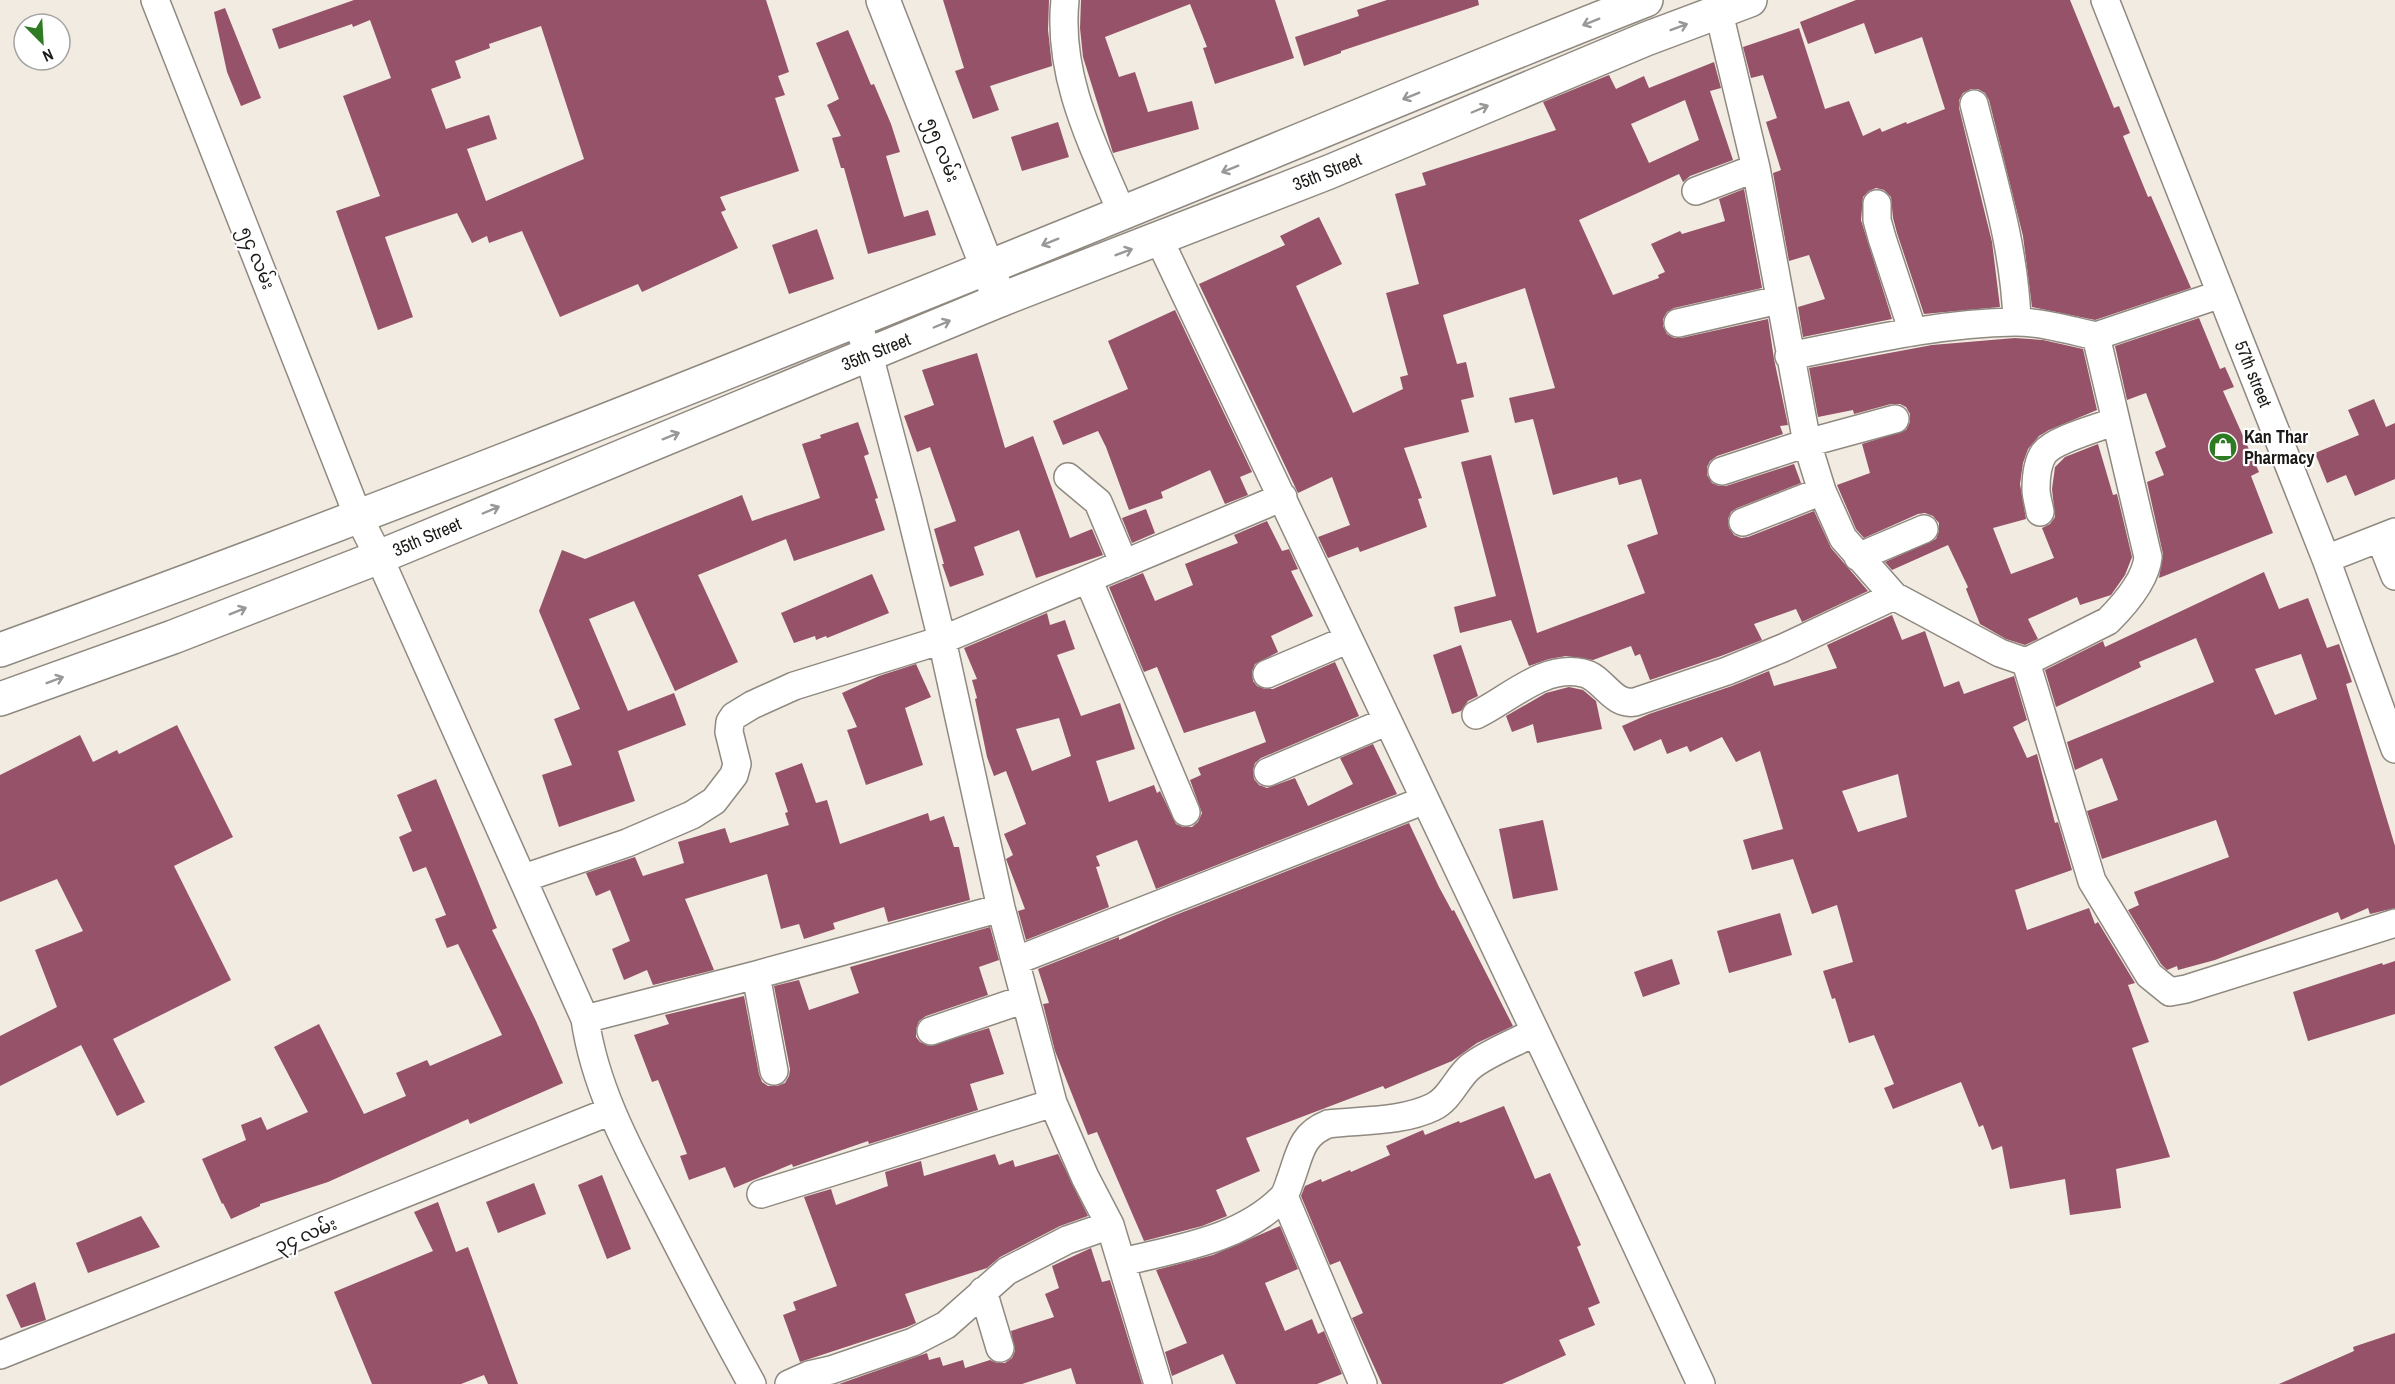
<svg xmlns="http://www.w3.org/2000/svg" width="2395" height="1384" font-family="'Archivo Narrow','Noto Sans Myanmar',sans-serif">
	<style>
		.building { fill: #955269; fill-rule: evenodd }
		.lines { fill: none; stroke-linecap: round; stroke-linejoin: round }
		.street-casing { stroke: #8f8980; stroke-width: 30 }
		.secondary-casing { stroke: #8f8980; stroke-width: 36 }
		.primary-casing { stroke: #8f8980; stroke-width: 36 }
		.street { stroke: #fff; stroke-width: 27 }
		.secondary { stroke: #fff; stroke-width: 33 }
		.primary { stroke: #fff; stroke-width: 33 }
		.oneway { stroke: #999897 }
		.labels { text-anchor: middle; stroke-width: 4.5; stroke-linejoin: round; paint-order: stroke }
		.street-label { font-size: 18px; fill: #1c1a17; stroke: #fff }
		.poi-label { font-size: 18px; font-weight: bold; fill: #1c1a17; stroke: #fff; text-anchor: start }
	</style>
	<rect width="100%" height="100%" fill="#f1ebe1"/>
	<path class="building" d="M 354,0 L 766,0 L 789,72 L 778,76 L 785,95 L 775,98 L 799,171 L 720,197 L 726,210 L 721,212 L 738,248 L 642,292 L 638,284 L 560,317 L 522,231 L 489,243 L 487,236 L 472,243 L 457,213 L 385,237 L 413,317 L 378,330 L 336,211 L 380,196 L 343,96 L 391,78 L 370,20 L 353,27 L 352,24 L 279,49 L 272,29 ZM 541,26 L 584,159 L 486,201 L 467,149 L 497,139 L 489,115 L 446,129 L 431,89 L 461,78 L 455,61 L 490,48 L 489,44 Z
		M 943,0 L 1049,0 L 1048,30 L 1052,66 L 990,86 L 999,110 L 973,119 L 955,71 L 964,68 Z
		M 1081,0 L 1275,0 L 1294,58 L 1215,84 L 1203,48 L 1207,47 L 1190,4 L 1105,37 L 1119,77 L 1135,72 L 1148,112 L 1192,101 L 1199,129 L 1113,153 L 1083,57 L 1080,28 Z
		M 1387,0 L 1478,0 L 1479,5 L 1341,51 L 1341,53 L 1304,66 L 1295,37 L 1359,16 L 1357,10 Z
		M 1856,0 L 2070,0 L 2114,108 L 2119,106 L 2130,133 L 2123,136 L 2148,197 L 2151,196 L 2191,288 L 2095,320 L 2032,307 L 2023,236 L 1989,100 L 1985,93 L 1978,89 L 1971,89 L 1963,93 L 1959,100 L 1959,108 L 1992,242 L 2000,307 L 1924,314 L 1897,233 L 1893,218 L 1891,197 L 1884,190 L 1876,188 L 1869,191 L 1863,197 L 1861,220 L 1892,319 L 1803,337 L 1798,307 L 1825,299 L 1809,255 L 1789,261 L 1773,173 L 1781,170 L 1766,122 L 1777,118 L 1763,75 L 1751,78 L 1743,47 L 1799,28 L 1825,109 L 1849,101 L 1863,136 L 1880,128 L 1882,132 L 1906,122 L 1907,124 L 1945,109 L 1922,37 L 1875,54 L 1864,23 L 1808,44 L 1800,22 Z
		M 225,8 L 261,98 L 241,106 L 227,72 L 214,12 Z
		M 848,30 L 871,85 L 874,84 L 891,124 L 900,152 L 886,156 L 904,217 L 928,210 L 936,235 L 868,254 L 844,168 L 841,168 L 832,138 L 841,136 L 827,105 L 839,99 L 816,43 Z
		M 1714,62 L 1721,88 L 1710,91 L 1733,160 L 1690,176 L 1683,182 L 1679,174 L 1579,220 L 1613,295 L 1659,278 L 1658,275 L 1665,272 L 1651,244 L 1680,231 L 1682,234 L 1725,221 L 1719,199 L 1744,189 L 1762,288 L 1674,308 L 1667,312 L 1663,319 L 1663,326 L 1667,334 L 1674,338 L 1681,338 L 1768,319 L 1774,359 L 1788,425 L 1780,426 L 1783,434 L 1717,456 L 1710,461 L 1707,467 L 1707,475 L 1712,483 L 1719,486 L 1726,486 L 1794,464 L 1801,483 L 1737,508 L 1731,512 L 1728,519 L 1729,528 L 1734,535 L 1741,538 L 1748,537 L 1814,511 L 1831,548 L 1868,591 L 1802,622 L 1796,609 L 1754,624 L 1762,640 L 1721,656 L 1650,680 L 1640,654 L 1635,656 L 1631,646 L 1593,660 L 1566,656 L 1549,659 L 1529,666 L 1511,620 L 1460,633 L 1454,607 L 1496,596 L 1461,462 L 1491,455 L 1537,633 L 1645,593 L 1627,545 L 1658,534 L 1641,479 L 1619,485 L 1617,477 L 1553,495 L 1533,419 L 1515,423 L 1509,398 L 1555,388 L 1525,288 L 1443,315 L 1457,364 L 1466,362 L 1474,397 L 1461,400 L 1469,432 L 1404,448 L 1422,498 L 1418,499 L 1427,527 L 1360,552 L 1358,547 L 1328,558 L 1318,537 L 1350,525 L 1332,477 L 1298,493 L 1199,284 L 1285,245 L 1280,236 L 1319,217 L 1342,264 L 1296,286 L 1353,413 L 1403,389 L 1400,377 L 1408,375 L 1386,293 L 1419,284 L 1395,194 L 1426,185 L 1422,173 L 1556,130 L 1543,102 L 1609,75 L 1616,89 L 1644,76 L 1649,88 ZM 1685,100 L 1699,140 L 1649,163 L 1631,124 Z
		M 1058,122 L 1069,157 L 1022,171 L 1011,137 Z
		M 817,229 L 834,279 L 789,294 L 772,245 Z
		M 1175,310 L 1252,472 L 1240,477 L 1248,495 L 1225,504 L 1210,470 L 1161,492 L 1163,498 L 1129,510 L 1106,447 L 1098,431 L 1063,445 L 1053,421 L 1128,389 L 1108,341 Z
		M 2199,318 L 2220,369 L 2225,367 L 2234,387 L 2223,391 L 2259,472 L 2251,476 L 2273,533 L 2159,578 L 2163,554 L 2147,482 L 2164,475 L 2155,452 L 2166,447 L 2146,393 L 2127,400 L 2115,346 Z
		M 2015,338 L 2043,340 L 2083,349 L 2097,410 L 2049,430 L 2039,436 L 2028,449 L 2023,463 L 2020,484 L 2026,519 L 1993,528 L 2011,574 L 2054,558 L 2042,528 L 2050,524 L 2055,517 L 2052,489 L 2055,467 L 2065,457 L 2098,444 L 2113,495 L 2117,494 L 2132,557 L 2125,575 L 2111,595 L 2080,605 L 2077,597 L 2028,619 L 2038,639 L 2025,645 L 2006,639 L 1980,624 L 1966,589 L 1968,587 L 1948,545 L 1892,570 L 1885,562 L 1936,539 L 1939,531 L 1939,523 L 1933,516 L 1925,513 L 1918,514 L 1864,538 L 1856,529 L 1837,485 L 1870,473 L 1862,444 L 1906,430 L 1910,422 L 1910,414 L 1906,407 L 1900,404 L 1891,404 L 1854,414 L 1853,410 L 1818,417 L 1809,368 L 1932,345 Z
		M 977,353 L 1005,448 L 1033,436 L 1070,538 L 1092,529 L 1103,555 L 1036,578 L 1019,530 L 974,547 L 984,575 L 950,587 L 942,564 L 944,564 L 934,529 L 956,521 L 930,447 L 917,452 L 904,416 L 934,405 L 922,370 Z
		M 2374,399 L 2386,427 L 2395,423 L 2395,479 L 2355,496 L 2346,475 L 2327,483 L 2315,453 L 2359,435 L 2348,410 Z
		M 858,422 L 869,454 L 864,456 L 878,498 L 875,499 L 885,530 L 794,561 L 786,539 L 698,575 L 738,662 L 675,691 L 634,601 L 589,619 L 628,711 L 674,693 L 686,725 L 618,751 L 635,801 L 559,827 L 542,775 L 572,765 L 554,719 L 580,709 L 539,611 L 562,550 L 585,559 L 742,495 L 752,521 L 820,498 L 802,444 L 821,438 L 820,435 Z
		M 1146,509 L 1155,533 L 1132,543 L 1122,518 Z
		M 1267,521 L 1282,551 L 1289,549 L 1298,569 L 1291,571 L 1313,616 L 1271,636 L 1278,652 L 1255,664 L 1252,672 L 1253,681 L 1257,686 L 1265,689 L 1273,689 L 1335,662 L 1359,716 L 1261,758 L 1255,763 L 1253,770 L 1254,779 L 1259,785 L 1267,788 L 1295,778 L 1308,806 L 1353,784 L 1340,758 L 1373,744 L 1397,794 L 1156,889 L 1137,840 L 1096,856 L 1100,866 L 1096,867 L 1109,907 L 1026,940 L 1018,911 L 1025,909 L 1006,859 L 1013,855 L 1004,834 L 1026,824 L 1006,771 L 994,776 L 987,757 L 975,699 L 977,698 L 972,680 L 977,679 L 964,648 L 1047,613 L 1050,625 L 1065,620 L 1075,649 L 1057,655 L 1081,716 L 1120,703 L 1135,749 L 1096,761 L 1109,802 L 1154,785 L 1157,793 L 1160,791 L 1176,824 L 1183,827 L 1192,827 L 1198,822 L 1202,813 L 1190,780 L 1201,775 L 1198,768 L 1266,742 L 1255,711 L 1184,733 L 1157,667 L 1144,672 L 1109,587 L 1143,573 L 1155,601 L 1193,585 L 1185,564 L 1238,543 L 1234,535 ZM 1059,718 L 1071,756 L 1032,771 L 1016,729 Z
		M 2264,572 L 2279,609 L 2308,598 L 2327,648 L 2339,644 L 2352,682 L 2346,684 L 2395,846 L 2395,908 L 2370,914 L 2368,908 L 2341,920 L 2338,912 L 2215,960 L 2178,970 L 2177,966 L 2167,970 L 2161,964 L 2128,910 L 2139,905 L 2134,892 L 2229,857 L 2216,820 L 2102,859 L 2087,811 L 2118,800 L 2102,758 L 2075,770 L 2067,742 L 2214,682 L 2196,638 L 2139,662 L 2141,667 L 2056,707 L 2045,670 L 2103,641 L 2105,647 ZM 2301,654 L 2317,699 L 2275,715 L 2255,669 Z
		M 872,574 L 889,613 L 827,638 L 826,636 L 816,640 L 815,636 L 794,643 L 781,613 Z
		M 1892,615 L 1902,640 L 1925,631 L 1944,687 L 1959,681 L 1964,694 L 2014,676 L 2027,720 L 2013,727 L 2027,758 L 2037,754 L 2055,823 L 2058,822 L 2072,870 L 2015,890 L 2027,930 L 2089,908 L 2095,924 L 2098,922 L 2135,983 L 2128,985 L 2149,1042 L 2132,1048 L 2170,1157 L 2116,1169 L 2121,1208 L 2070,1215 L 2065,1179 L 2010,1189 L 2002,1146 L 1992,1150 L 1983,1125 L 1979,1127 L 1961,1082 L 1893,1109 L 1884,1088 L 1894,1084 L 1874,1035 L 1849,1043 L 1835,998 L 1832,999 L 1823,971 L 1853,962 L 1837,905 L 1812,914 L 1793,859 L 1752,870 L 1743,840 L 1783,829 L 1760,751 L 1736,762 L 1722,737 L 1690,752 L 1687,746 L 1667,754 L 1661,739 L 1634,751 L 1622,726 L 1649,714 L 1732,686 L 1769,671 L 1774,686 L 1837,668 L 1827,645 ZM 1898,774 L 1907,817 L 1858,832 L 1842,791 Z
		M 1461,645 L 1478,696 L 1468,701 L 1461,711 L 1452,714 L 1433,655 Z
		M 916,664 L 931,697 L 905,708 L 923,765 L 866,785 L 847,730 L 857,727 L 842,693 L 879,676 Z
		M 1569,687 L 1583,690 L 1596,701 L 1602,729 L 1537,743 L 1533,724 L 1512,732 L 1506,716 L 1546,693 Z
		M 177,725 L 233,837 L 174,866 L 231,980 L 113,1039 L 145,1102 L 117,1116 L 81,1045 L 0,1086 L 0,1036 L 57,1007 L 35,950 L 83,931 L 57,879 L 0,902 L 0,775 L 80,735 L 93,762 L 117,750 L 119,754 Z
		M 802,763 L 816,803 L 827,800 L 840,844 L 928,813 L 930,821 L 944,816 L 954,847 L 959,847 L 970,900 L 888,922 L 884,907 L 833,923 L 835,929 L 804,939 L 799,924 L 781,929 L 767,874 L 685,899 L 714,970 L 653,985 L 647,970 L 624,980 L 612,949 L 630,941 L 610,890 L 596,896 L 586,873 L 635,857 L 643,876 L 684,863 L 678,842 L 725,828 L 730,843 L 789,825 L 785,813 L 788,812 L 775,773 Z
		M 436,779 L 497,928 L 492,930 L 536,1021 L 563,1083 L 470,1124 L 468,1119 L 328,1182 L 260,1204 L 260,1206 L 231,1219 L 223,1203 L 222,1204 L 202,1159 L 246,1140 L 241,1125 L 261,1117 L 267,1130 L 308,1112 L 274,1047 L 319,1024 L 364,1114 L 406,1096 L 396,1073 L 427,1060 L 430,1066 L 502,1035 L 458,944 L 447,948 L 435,919 L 446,915 L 426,867 L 413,872 L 399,837 L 412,831 L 397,795 Z
		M 1543,820 L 1558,890 L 1513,899 L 1499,829 Z
		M 1409,823 L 1439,887 L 1452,911 L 1454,910 L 1513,1026 L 1477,1043 L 1452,1061 L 1385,1089 L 1383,1086 L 1246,1138 L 1260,1171 L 1216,1190 L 1227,1216 L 1202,1226 L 1144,1241 L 1097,1132 L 1088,1135 L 1055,1051 L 1043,1004 L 1049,1003 L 1038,969 L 1119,937 L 1119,940 L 1168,918 Z
		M 1780,913 L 1792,955 L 1729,973 L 1717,931 Z
		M 990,927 L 999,960 L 979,967 L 988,995 L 926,1016 L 919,1021 L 916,1029 L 916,1037 L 920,1042 L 929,1046 L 989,1028 L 1004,1074 L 970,1084 L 978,1110 L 869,1144 L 868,1141 L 793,1167 L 792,1164 L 734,1188 L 725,1167 L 689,1180 L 680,1156 L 687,1154 L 658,1080 L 652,1082 L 634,1035 L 669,1024 L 665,1015 L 744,996 L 759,1074 L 762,1082 L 768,1086 L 777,1086 L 785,1083 L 789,1076 L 790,1069 L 774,986 L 799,980 L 809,1010 L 859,993 L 850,967 Z
		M 1672,959 L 1680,984 L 1643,997 L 1634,972 Z
		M 2395,961 L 2395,1014 L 2308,1041 L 2293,992 L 2382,963 L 2383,965 Z
		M 1504,1106 L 1535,1179 L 1550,1173 L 1581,1245 L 1577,1247 L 1600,1303 L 1588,1308 L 1595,1325 L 1559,1340 L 1566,1355 L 1502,1384 L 1382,1384 L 1352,1318 L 1363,1313 L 1340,1261 L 1330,1265 L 1301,1196 L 1305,1186 L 1321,1179 L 1322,1182 L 1350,1170 L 1351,1172 L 1390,1155 L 1386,1146 L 1423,1130 L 1425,1135 L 1459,1121 L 1460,1123 Z
		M 995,1154 L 999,1165 L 1013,1160 L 1015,1167 L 1058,1154 L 1088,1216 L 1060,1226 L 1000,1257 L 987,1268 L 905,1294 L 916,1323 L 907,1327 L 800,1362 L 783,1315 L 796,1310 L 793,1302 L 837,1286 L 804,1197 L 831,1189 L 836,1205 L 888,1186 L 885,1172 L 921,1161 L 924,1176 Z
		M 602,1175 L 631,1249 L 607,1259 L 578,1185 Z
		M 534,1183 L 546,1214 L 498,1233 L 486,1202 Z
		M 438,1202 L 456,1252 L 468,1247 L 518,1384 L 488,1384 L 484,1375 L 461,1384 L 372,1384 L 334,1292 L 433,1251 L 414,1212 Z
		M 141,1216 L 160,1247 L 88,1273 L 76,1243 Z
		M 1280,1226 L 1298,1269 L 1265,1283 L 1285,1331 L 1312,1319 L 1318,1334 L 1324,1331 L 1342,1374 L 1317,1384 L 1236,1384 L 1223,1354 L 1172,1376 L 1165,1352 L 1187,1343 L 1156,1270 L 1213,1255 Z
		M 1091,1248 L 1102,1282 L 1110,1280 L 1142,1384 L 1076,1384 L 1071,1368 L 1022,1384 L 839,1384 L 927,1353 L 929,1360 L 940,1357 L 943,1366 L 963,1360 L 965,1368 L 990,1360 L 997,1363 L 1005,1363 L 1012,1358 L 1015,1351 L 1011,1331 L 1054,1317 L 1045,1294 L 1059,1288 L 1052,1266 Z
		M 35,1282 L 46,1320 L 21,1328 L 6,1295 Z
		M 2395,1333 L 2395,1384 L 2279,1384 L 2354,1351 L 2353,1347 Z"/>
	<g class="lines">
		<g class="street-casing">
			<path id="street" d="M 155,0 L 358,516 L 379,557 L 585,1019
				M 1065,0 C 1057,77 1093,145 1122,213
				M 2105,0 L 2326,559 L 2395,749
				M 1719,13 L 1756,168 L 1807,443 L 1822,491 L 1843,538 L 1894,596 L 2000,653 L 2026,662 L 2092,881 L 2149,975 L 2170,992 L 2186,989 L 2395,923
				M 1974,104 C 1992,176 2015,248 2017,322
				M 1696,191 L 1756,168
				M 1877,204 L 1877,220 L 1882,238 L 1913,332
				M 1159,239 L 1611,1191 L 1701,1384
				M 856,320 L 869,355 L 908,502 L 942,640 L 1001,908 L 1053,1103 L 1085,1177 L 1110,1225 L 1158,1384
				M 1678,323 L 1779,300
				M 2096,336 L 2221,294
				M 1789,356 C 1864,341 1939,323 2015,322 C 2042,322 2069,330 2096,336 L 2148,557 C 2146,580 2124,605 2108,621 L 2026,662
				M 1722,471 L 1807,443 L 1895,419
				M 1068,477 L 1098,502 L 1124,564
				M 2040,512 C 2039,505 2036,497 2036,489 C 2036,478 2037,463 2044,453 C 2055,439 2098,428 2116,421
				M 1743,522 L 1822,491
				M 2380,538 L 2395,576
				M 1858,557 L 1924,529
				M 2326,559 L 2395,532
				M 1088,579 L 1186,812
				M 1267,674 L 1349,639
				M 1476,715 C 1508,700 1543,664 1583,673 C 1603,677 1612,706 1635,702 L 1727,671 L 1783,648 L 1894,596
				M 1268,772 L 1388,721
				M 524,878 L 627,843 L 692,815 L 714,801 L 734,775 L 737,764 L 729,732 L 730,722 L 734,716 L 752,705 L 794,686 L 942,640 L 1283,497
				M 1015,961 L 1425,800
				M 756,975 L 774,1071
				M 931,1031 L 1025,999
				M 761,1194 L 1053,1103
				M 1284,1196 L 1363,1384
				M 1123,1262 C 1178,1248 1240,1240 1282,1198 C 1286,1194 1288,1187 1290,1181 C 1300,1155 1300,1135 1328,1124 C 1362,1120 1402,1122 1433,1107 C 1450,1099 1456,1079 1470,1067 C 1487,1053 1515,1043 1535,1032
				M 983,1291 L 1000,1348
				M 0,1355 L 611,1111
				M 752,1384 C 721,1328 691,1271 662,1214 C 630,1152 595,1089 585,1019 L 756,975 L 1001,908
				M 789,1384 L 809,1375 L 831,1370 L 913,1342 L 946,1325 L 1007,1271 L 1067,1240 L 1110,1225"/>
		</g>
		<g class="secondary-casing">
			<path id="secondary" d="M 883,0 L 1000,300"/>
		</g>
		<g class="primary-casing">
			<path id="primary" d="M 0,650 C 379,513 753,363 1127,211 C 1300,141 1472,68 1646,0
				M 0,699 L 173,637 L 379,557 L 1000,300 L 1329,172 L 1646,39 L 1750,0"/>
		</g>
		<use href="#street" class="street"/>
		<use href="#secondary" class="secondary"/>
		<use href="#primary" class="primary"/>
	</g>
	<defs><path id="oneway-shaft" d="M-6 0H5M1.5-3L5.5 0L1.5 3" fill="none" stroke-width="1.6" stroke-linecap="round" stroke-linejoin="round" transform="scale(1.5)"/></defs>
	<g class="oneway">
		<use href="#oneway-shaft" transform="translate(1591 22) rotate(158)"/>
		<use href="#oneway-shaft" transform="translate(1679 27) rotate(-20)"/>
		<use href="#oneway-shaft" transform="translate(1411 96) rotate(158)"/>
		<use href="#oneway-shaft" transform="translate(1480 109) rotate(-23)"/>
		<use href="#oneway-shaft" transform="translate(1230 169) rotate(158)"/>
		<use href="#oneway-shaft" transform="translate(1050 242) rotate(158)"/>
		<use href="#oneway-shaft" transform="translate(1124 252) rotate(-21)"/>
		<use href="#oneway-shaft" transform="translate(942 324) rotate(-23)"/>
		<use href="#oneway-shaft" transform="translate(671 436) rotate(-22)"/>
		<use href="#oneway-shaft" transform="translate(491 510) rotate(-23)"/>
		<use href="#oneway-shaft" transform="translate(238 611) rotate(-22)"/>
		<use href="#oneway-shaft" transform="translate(55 680) rotate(-20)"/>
	</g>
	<defs>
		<g id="shop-disc" transform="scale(1.5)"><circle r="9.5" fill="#2f7b23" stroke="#fff"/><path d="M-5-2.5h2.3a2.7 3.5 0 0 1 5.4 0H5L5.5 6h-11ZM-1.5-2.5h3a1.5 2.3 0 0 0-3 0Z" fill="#fff"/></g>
	</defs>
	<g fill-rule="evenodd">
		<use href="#shop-disc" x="2223" y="447"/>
	</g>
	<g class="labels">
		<g class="street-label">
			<text transform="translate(942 150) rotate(69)" y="6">၅၅ လမ်း</text>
			<text transform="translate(1327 172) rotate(-22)" y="6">35th Street</text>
			<text transform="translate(257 258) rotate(68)" y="6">၅၄ လမ်း</text>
			<text transform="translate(876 352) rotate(-22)" y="6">35th Street</text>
			<text transform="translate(2253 374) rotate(68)" y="6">57th street</text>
			<text transform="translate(427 537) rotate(-23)" y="6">35th Street</text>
			<text transform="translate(306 1235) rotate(-22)" y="6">၃၄ လမ်း</text>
		</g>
		<g class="poi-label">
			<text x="2244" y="443">Kan Thar<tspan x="2244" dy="21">Pharmacy</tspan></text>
		</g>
	</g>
	<g transform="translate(42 42) rotate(156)"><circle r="28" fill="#ffffff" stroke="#a4a3a2" stroke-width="1.5"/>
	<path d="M0-4.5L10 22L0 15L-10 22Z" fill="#2f7b23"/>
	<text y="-9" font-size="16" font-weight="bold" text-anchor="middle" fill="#1c1a17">N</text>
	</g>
</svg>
